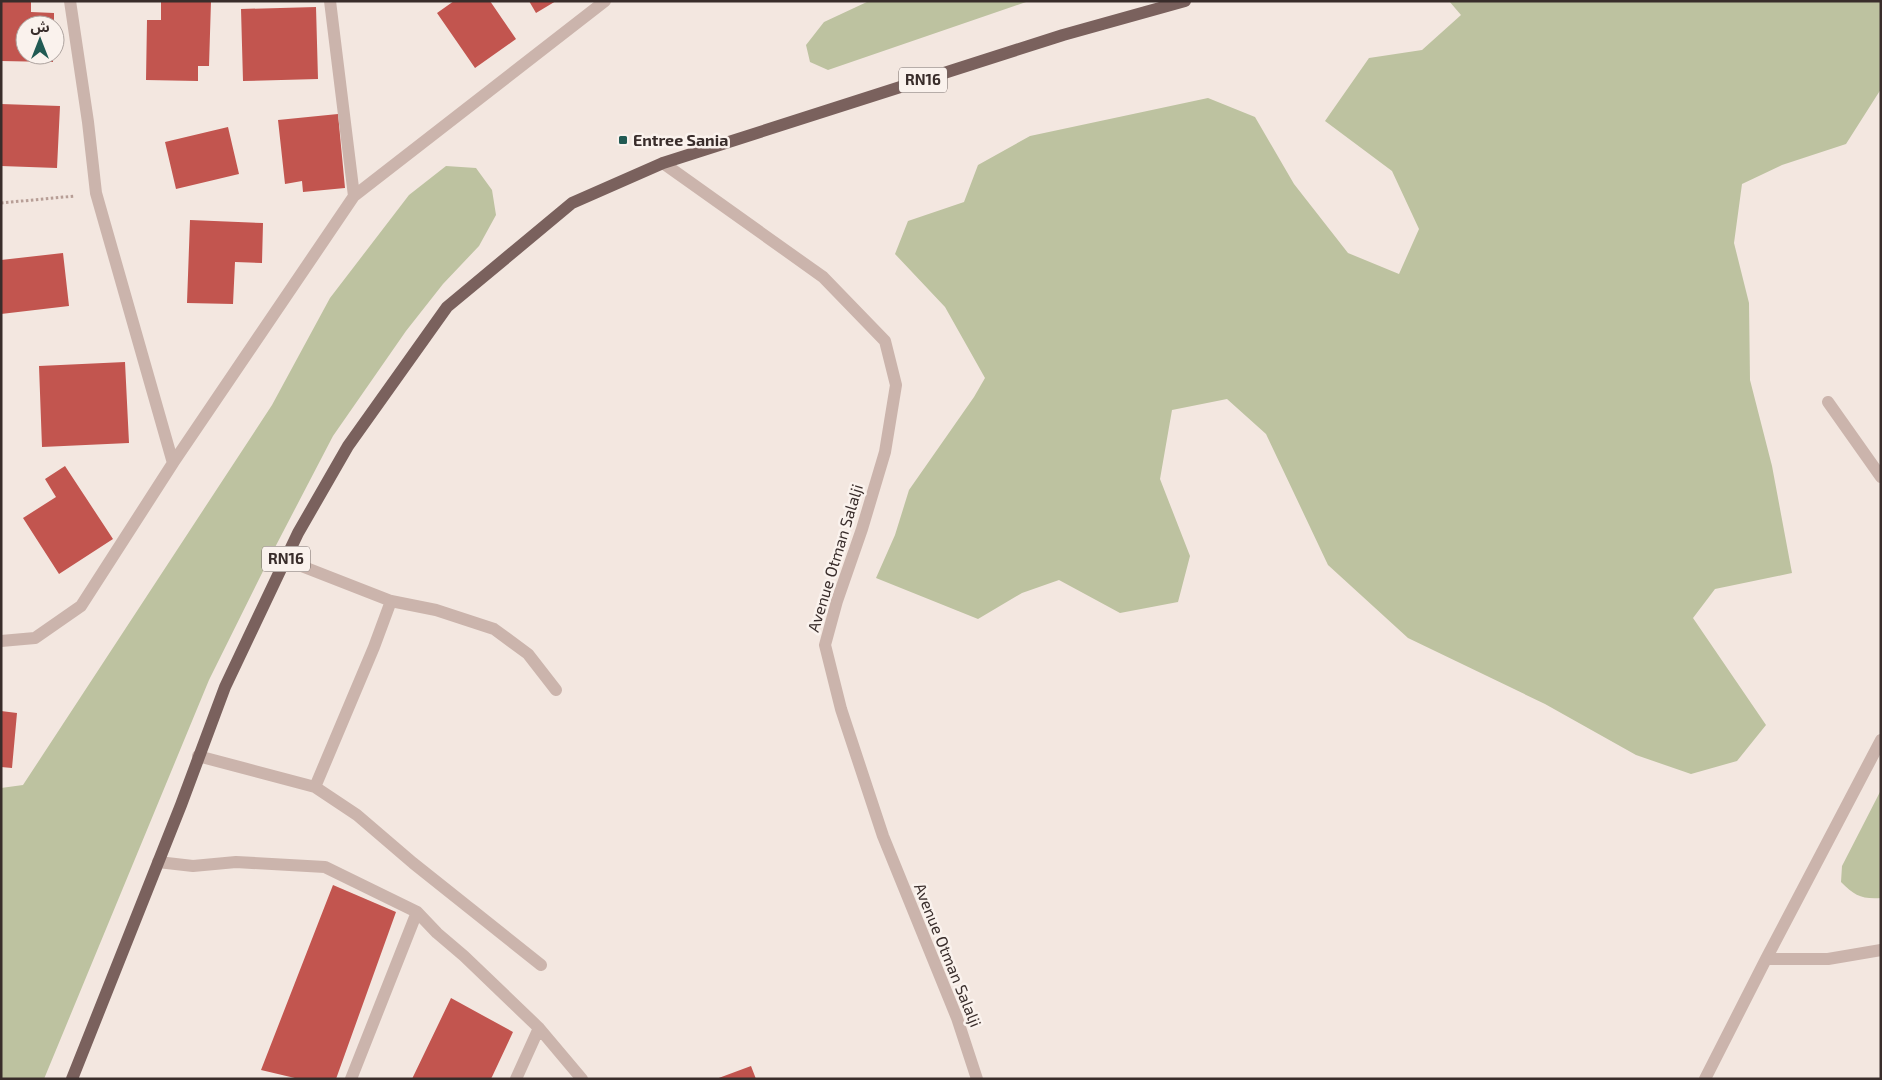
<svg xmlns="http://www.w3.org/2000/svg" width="1882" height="1080" font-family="'Exo 2','Noto Sans Arabic',sans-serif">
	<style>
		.green { fill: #bdc2a0 }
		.building { fill: #c2554f }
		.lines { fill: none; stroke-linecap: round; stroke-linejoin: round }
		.path { stroke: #b79e96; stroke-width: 3; stroke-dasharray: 2.5 2.5; stroke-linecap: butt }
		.minor { stroke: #cbb4ac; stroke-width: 12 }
		.major { stroke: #7a615d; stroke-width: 12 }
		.poi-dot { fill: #215a53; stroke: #faf2ed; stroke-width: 2 }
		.labels { text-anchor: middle; stroke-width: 5; stroke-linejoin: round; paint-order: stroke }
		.shield { fill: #faf2ed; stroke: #736865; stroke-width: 1 }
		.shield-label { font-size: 15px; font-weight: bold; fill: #392d2b }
		.poi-label { font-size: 16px; font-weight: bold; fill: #392d2b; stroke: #faf2ed; text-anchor: start }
		.street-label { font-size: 16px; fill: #392d2b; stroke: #faf2ed }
	</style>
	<rect width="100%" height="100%" fill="#f3e7e0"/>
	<path class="green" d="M 869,1 L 1029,1 L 828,70 L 810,62 L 806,45 L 824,22 Z
		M 1449,1 L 1881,1 L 1881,89 L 1846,144 L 1782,165 L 1742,184 L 1734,243 L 1749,303 L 1750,380 L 1772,466 L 1792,573 L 1715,589 L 1693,618 L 1766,725 L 1737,761 L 1691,774 L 1636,755 L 1545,704 L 1408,638 L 1328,565 L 1266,434 L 1227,399 L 1172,410 L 1160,479 L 1190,556 L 1178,602 L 1120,613 L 1059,580 L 1022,593 L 978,619 L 876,578 L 895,535 L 909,490 L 974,397 L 985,378 L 945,307 L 895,254 L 908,221 L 964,202 L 978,165 L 1030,136 L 1208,98 L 1255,117 L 1294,184 L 1348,253 L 1399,274 L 1419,229 L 1392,171 L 1325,121 L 1369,58 L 1422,50 L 1461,15 Z
		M 446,166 L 476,168 L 492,190 L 496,215 L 479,246 L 443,284 L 406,331 L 333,436 L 271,555 L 209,680 L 44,1079 L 1,1079 L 1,788 L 23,785 L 272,405 L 330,298 L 409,195 Z
		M 1881,790 L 1881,898 C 1861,899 1855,896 1841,882 L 1842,866 Z"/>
	<path class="building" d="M 1,1 L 31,1 L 31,12 L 54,13 L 54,25 L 25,25 L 25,55 L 53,55 L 53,62 L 1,61 Z
		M 161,1 L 211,1 L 209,66 L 198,66 L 198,81 L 146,80 L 147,20 L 161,20 Z
		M 454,1 L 490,1 L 516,39 L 475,68 L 437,13 Z
		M 529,1 L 556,1 L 536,13 Z
		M 316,7 L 318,79 L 243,81 L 241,9 Z
		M 1,104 L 60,106 L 57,168 L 1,166 Z
		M 338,114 L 345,188 L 303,192 L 302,181 L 285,184 L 278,120 Z
		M 228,127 L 239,174 L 176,189 L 165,142 Z
		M 190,220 L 263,223 L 262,263 L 235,262 L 233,304 L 187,303 Z
		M 63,253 L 69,306 L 1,314 L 1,260 Z
		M 125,362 L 129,443 L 42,447 L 39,366 Z
		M 65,466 L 113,539 L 59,574 L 23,518 L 56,497 L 45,479 Z
		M 1,711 L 17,713 L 12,768 L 1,767 Z
		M 333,885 L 396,912 L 336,1079 L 299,1079 L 261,1070 Z
		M 451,998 L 513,1032 L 491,1079 L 412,1079 Z
		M 751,1066 L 756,1079 L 716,1079 Z"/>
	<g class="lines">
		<path class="path" d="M 1,203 L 75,196"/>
		<path class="minor" d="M 70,1 L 88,122 L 96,193 L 173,463
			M 330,1 L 354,196
			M 663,163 L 823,277 L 885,341 L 896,385 L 885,452 L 862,529 L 837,601 L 825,645 L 841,709 L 883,836 L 957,1018 L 977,1079
			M 1828,402 L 1881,477
			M 286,560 L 391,601 L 436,610 L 494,629 L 528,654 L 556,690
			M 1,641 L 35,638 L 81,606 L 173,463 L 354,196 L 605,1
			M 198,756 L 315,787 L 357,815 L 413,863 L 541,965
			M 315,787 L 374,647 L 391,601
			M 158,862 L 193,866 L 236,862 L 325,867 L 417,912 L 437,933 L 464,956 L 539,1028 L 582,1079
			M 1766,959 L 1828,959 L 1881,950
			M 351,1079 L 417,912
			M 516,1079 L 539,1028
			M 1705,1079 L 1766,959 L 1881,740"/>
		<path class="major" d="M 72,1079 L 181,805 L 225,687 L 298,533 L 348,446 L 447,307 L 572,203 L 663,163 L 1063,35 L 1185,1"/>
	</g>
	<rect class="poi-dot" x="618" y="135" width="10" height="10" rx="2.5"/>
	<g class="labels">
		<g class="shield">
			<rect x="899" y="67.5" width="48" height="25" rx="4"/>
			<rect x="262" y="546.5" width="48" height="25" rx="4"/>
		</g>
		<g class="shield-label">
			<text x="923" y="85">RN16</text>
			<text x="286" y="564">RN16</text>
		</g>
		<g class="poi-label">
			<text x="633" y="146">Entree Sania</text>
		</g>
		<g class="street-label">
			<text transform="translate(835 558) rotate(-73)" y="6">Avenue Otman Salalji</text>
			<text transform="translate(948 955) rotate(68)" y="6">Avenue Otman Salalji</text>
		</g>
	</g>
	<rect width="1882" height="1080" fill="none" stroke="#392d2b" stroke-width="5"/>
	<g transform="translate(40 40)"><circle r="24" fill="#faf2ed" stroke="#ada39f"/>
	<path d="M0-4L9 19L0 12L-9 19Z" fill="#215a53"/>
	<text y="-8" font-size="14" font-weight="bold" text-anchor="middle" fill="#392d2b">ش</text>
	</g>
</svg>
